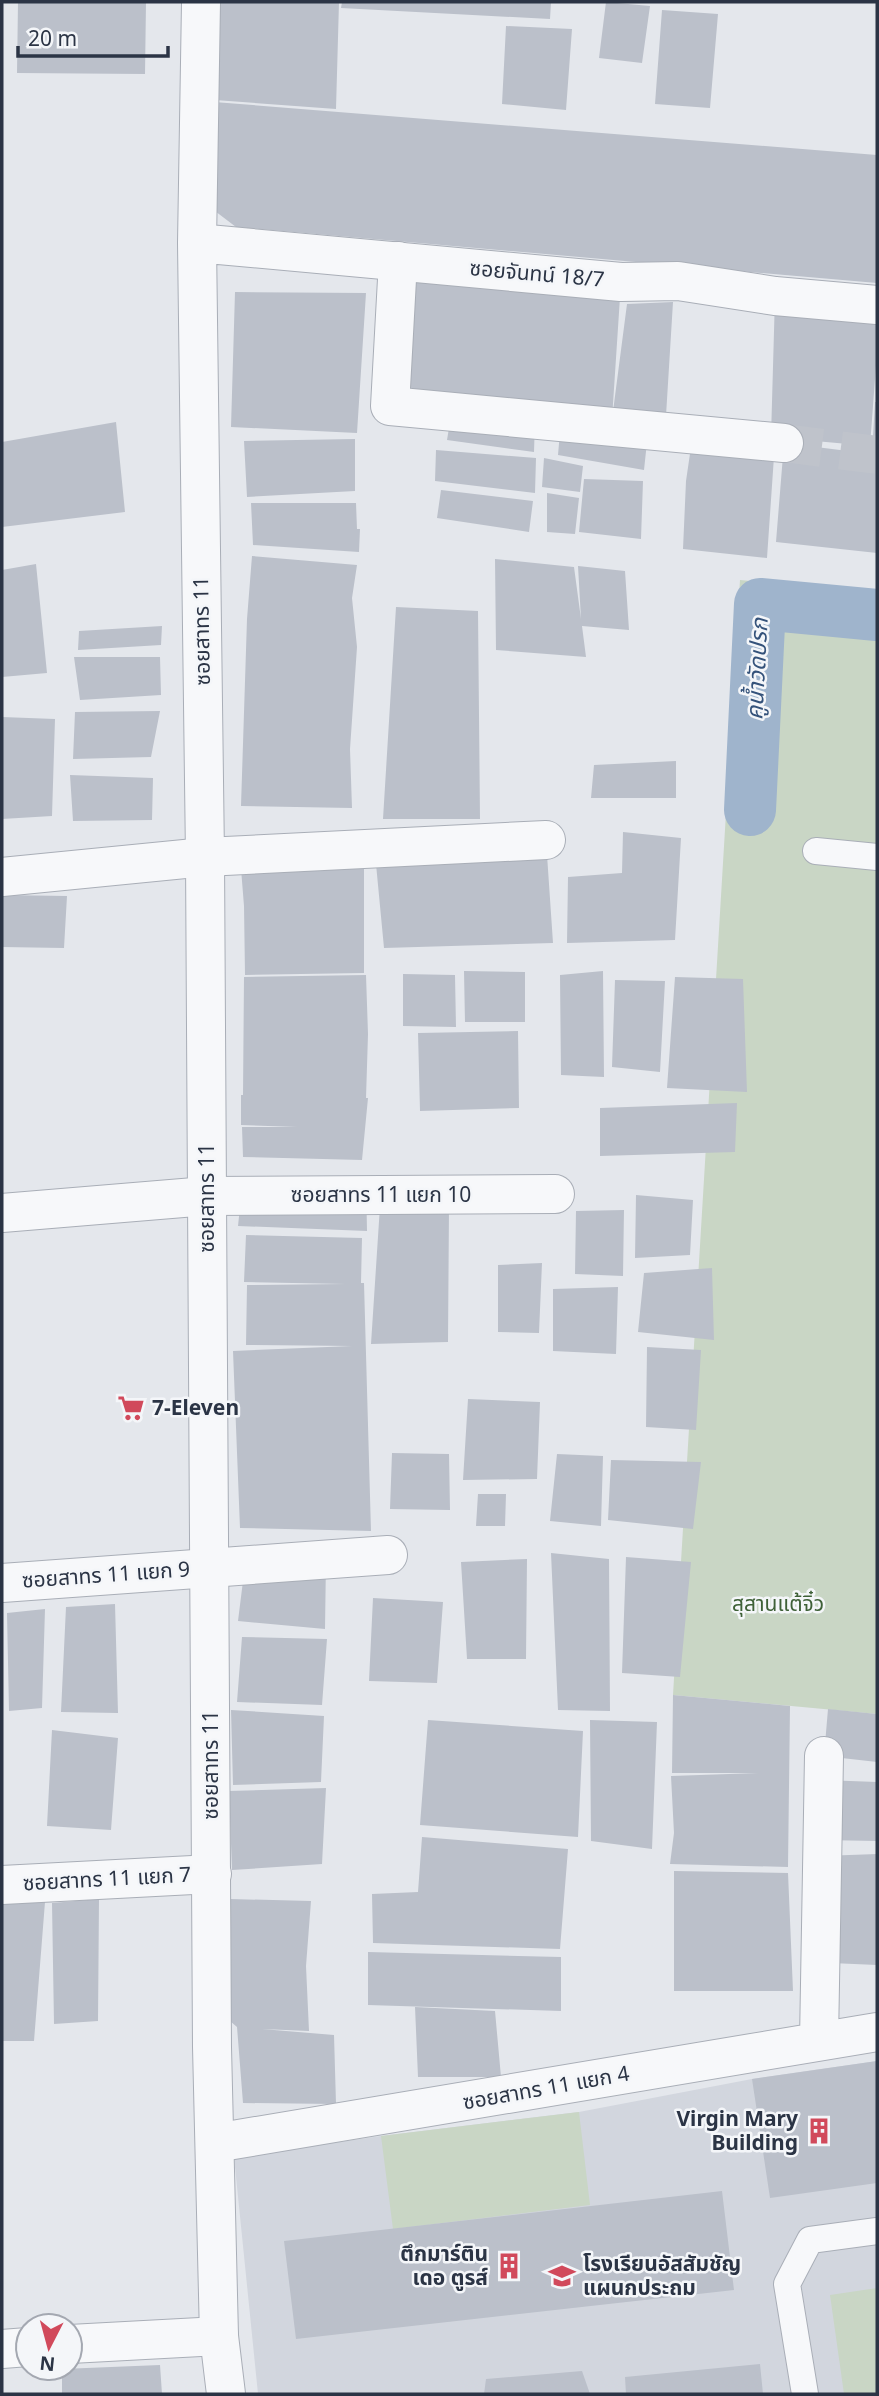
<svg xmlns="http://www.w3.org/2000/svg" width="879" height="2396" font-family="'Noto Sans','Noto Sans Thai',sans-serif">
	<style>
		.built { fill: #d2d6de }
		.green { fill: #c9d6c5 }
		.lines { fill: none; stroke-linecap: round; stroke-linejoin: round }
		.canal { stroke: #9fb4cc; stroke-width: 52 }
		.building { fill: #bbc0ca }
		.minor-tunnel { stroke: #bfc3cb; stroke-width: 38; stroke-dasharray: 38 19; stroke-linecap: butt }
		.service-casing { stroke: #a9aeb7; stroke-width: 28 }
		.minor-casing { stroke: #a9aeb7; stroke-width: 40 }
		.tertiary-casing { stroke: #a9aeb7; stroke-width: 40 }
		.service { stroke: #f7f8fa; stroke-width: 26 }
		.minor { stroke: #f7f8fa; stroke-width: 38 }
		.tertiary { stroke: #f7f8fa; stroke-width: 38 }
		.labels { text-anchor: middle; stroke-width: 5; stroke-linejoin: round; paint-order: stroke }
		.street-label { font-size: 21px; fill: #2b3445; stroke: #f4f6f9 }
		.poi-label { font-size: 21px; font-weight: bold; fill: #2b3445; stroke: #f4f6f9; text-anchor: start }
		.park-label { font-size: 21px; fill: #3f6138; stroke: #f4f6f9 }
		.water-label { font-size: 23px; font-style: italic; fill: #34527a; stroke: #f4f6f9 }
	</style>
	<rect width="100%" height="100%" fill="#e4e7ec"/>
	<path class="built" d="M 877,2061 L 877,2394 L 258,2394 L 234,2157 L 381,2136 L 579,2112 L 752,2079 Z"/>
	<path class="green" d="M 740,580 L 877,593 L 877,1714 L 673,1695 Z
		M 579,2112 L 590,2205 L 393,2229 L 381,2136 Z
		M 877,2288 L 877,2394 L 844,2394 L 830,2295 Z"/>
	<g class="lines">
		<path class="canal" d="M 750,810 L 760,604 L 877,615"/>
	</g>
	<path class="building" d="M 18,2 L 146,2 L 145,74 L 17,73 Z
		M 216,2 L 339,2 L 336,109 L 215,100 Z
		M 342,2 L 551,2 L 550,19 L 341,8 Z
		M 606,2 L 650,6 L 642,63 L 599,58 Z
		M 662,10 L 718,14 L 710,108 L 655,104 Z
		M 506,26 L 572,29 L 566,110 L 502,104 Z
		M 214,102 L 877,155 L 877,283 L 236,227 L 211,208 Z
		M 414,263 L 621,282 L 612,419 L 627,304 L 673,302 L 665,432 L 535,420 L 534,452 L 447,440 L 451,416 L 404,408 Z
		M 235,292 L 366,293 L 357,433 L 231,427 Z
		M 775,296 L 877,305 L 877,352 L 870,446 L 771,437 Z
		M 875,402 L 877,402 L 877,553 L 776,542 L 784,443 L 872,454 Z
		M 116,422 L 125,512 L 2,527 L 2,442 Z
		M 560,432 L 647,442 L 644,470 L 558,455 Z
		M 355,439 L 355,491 L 247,497 L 244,441 Z
		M 692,440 L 775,442 L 767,558 L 683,549 L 686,481 Z
		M 436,450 L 536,458 L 535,493 L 435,481 Z
		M 544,458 L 583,466 L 580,492 L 542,487 Z
		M 584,479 L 643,481 L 641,539 L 579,532 Z
		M 441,490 L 533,501 L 529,532 L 437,518 Z
		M 547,493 L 579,498 L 575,534 L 547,532 Z
		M 251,503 L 356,503 L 357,529 L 360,529 L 359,552 L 253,545 Z
		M 252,556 L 357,565 L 352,598 L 357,647 L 350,749 L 352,808 L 241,806 L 247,619 Z
		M 495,559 L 574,567 L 581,619 L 578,566 L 625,571 L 629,630 L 582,626 L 586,657 L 496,650 Z
		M 36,564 L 47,673 L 2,677 L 2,570 Z
		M 396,607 L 478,611 L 480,819 L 383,819 Z
		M 162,626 L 161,645 L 78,650 L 79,631 Z
		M 74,657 L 160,657 L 161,695 L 80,700 Z
		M 160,711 L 151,757 L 73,759 L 75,712 Z
		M 2,717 L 55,719 L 52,816 L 2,819 Z
		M 676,761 L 676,798 L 591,798 L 594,765 Z
		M 70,775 L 153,778 L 152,820 L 73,821 Z
		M 623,832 L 681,838 L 675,940 L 567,943 L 568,877 L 622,873 Z
		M 546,840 L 553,943 L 384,948 L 376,864 Z
		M 364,850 L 364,973 L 245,975 L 244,906 L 240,856 Z
		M 2,895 L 67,896 L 64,948 L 2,947 Z
		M 464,971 L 525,972 L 525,1022 L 465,1022 Z
		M 603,971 L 604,1077 L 561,1075 L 560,975 Z
		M 403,974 L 455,975 L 456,1027 L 403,1026 Z
		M 366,975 L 368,1034 L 366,1098 L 368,1098 L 362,1160 L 243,1157 L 242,1127 L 297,1127 L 241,1125 L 241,1095 L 243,1095 L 244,977 Z
		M 675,977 L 743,979 L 747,1092 L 667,1088 Z
		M 615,980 L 665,981 L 660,1072 L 612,1067 Z
		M 518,1031 L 519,1108 L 420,1111 L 418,1033 Z
		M 737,1103 L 735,1152 L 600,1156 L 600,1108 Z
		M 243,1179 L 366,1180 L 367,1231 L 238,1226 Z
		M 636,1195 L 693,1200 L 690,1255 L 635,1258 Z
		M 380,1206 L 449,1207 L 448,1342 L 371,1344 Z
		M 624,1210 L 623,1276 L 575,1274 L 576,1211 Z
		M 246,1235 L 362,1238 L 361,1283 L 364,1283 L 371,1531 L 240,1528 L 233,1351 L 352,1346 L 246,1345 L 247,1285 L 345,1284 L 244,1282 Z
		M 542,1263 L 539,1333 L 498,1332 L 498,1265 Z
		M 712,1268 L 714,1340 L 638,1332 L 644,1273 Z
		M 618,1287 L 616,1354 L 553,1351 L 553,1289 Z
		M 647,1347 L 701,1350 L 696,1430 L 646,1427 Z
		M 468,1399 L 540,1402 L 537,1479 L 463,1480 Z
		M 392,1453 L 449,1454 L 450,1510 L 390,1509 Z
		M 557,1454 L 603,1456 L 601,1526 L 550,1521 Z
		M 611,1460 L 701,1462 L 693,1529 L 608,1520 Z
		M 478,1494 L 506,1494 L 505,1526 L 476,1526 Z
		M 551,1553 L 609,1559 L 610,1711 L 558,1710 Z
		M 626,1557 L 691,1562 L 680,1677 L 622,1673 Z
		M 326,1559 L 325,1629 L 238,1621 L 245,1565 Z
		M 527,1559 L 526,1659 L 467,1659 L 461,1562 Z
		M 373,1598 L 443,1602 L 437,1683 L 369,1681 Z
		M 115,1604 L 118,1713 L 61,1712 L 66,1607 Z
		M 45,1609 L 42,1708 L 9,1711 L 7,1613 Z
		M 242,1637 L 327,1639 L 322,1705 L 237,1702 Z
		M 673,1695 L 790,1706 L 788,1867 L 670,1864 L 674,1833 L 671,1776 L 758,1773 L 672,1773 Z
		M 828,1709 L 877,1714 L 877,1762 L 824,1756 Z
		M 231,1710 L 324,1716 L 321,1782 L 233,1785 Z
		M 428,1720 L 583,1731 L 578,1837 L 420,1825 Z
		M 590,1720 L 657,1722 L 652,1849 L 591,1841 Z
		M 52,1730 L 118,1738 L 111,1830 L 47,1826 Z
		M 823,1780 L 877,1782 L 877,1841 L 822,1840 Z
		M 326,1788 L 322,1864 L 232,1870 L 229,1791 Z
		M 422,1837 L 568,1849 L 560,1949 L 373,1943 L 372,1894 L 418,1892 Z
		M 877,1854 L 877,1965 L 831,1963 L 822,1856 Z
		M 674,1871 L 788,1873 L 793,1991 L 674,1991 Z
		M 99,1899 L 98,2021 L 54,2024 L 52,1903 Z
		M 230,1899 L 311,1901 L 306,1966 L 309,2031 L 262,2029 L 334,2035 L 336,2104 L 243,2103 L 237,2027 L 230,2021 Z
		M 45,1902 L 34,2041 L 2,2041 L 2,1904 Z
		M 368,1952 L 561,1957 L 561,2011 L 368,2005 Z
		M 415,2007 L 495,2011 L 501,2077 L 418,2077 Z
		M 877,2061 L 877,2183 L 770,2198 L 752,2079 Z
		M 722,2191 L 734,2290 L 296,2339 L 284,2241 Z
		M 760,2364 L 763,2394 L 626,2394 L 625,2377 Z
		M 160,2365 L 162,2394 L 62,2394 L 62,2369 Z
		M 582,2371 L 590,2394 L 484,2394 L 486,2379 Z"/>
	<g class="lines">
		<path class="minor-tunnel" d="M 784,443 L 877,455"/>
		<g class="service-casing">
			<path id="service" d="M 816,851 L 877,857
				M 805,2394 L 787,2284 L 810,2240 L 877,2231"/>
		</g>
		<g class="minor-casing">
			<path id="minor" d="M 398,261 L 390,406 L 784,443
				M 2,877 L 205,857 L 546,840
				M 2,1213 L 207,1196 L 555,1194
				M 2,1583 L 388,1555
				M 2,1885 L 212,1874
				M 819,2041 L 824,1756
				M 215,2143 L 877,2032
				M 70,2344 L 219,2336
				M 2,2349 L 28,2347"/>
		</g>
		<g class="tertiary-casing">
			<path id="tertiary" d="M 201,2 L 197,243 L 205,857 L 212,2047 L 219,2336 L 226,2394
				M 197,243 L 621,282 L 678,281 L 775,296 L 877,305"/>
		</g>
		<use href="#service" class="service"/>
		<use href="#minor" class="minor"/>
		<use href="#tertiary" class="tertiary"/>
	</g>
	<defs>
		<g id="supermarket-bare" transform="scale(2.1)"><path d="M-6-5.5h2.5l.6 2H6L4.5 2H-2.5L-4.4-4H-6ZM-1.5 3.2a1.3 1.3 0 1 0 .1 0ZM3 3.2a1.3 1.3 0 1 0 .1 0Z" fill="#d1495b" stroke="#f4f6f9" stroke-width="2.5" paint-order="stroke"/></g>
		<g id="building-bare" transform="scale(2.1)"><path d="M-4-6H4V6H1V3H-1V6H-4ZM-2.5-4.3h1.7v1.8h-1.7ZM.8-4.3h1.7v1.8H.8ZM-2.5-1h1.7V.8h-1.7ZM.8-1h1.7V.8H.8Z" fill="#d1495b" stroke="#f4f6f9" stroke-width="2.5" paint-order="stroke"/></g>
		<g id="school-bare" transform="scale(2.1)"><path d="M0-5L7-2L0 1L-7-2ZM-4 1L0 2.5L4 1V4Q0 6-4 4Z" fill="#d1495b" stroke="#f4f6f9" stroke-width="2.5" paint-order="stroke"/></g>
	</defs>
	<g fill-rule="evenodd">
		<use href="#supermarket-bare" x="131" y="1408"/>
		<use href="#building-bare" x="819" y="2131"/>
		<use href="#building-bare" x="509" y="2266"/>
		<use href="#school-bare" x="562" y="2276"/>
	</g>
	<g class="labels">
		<g class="street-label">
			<text transform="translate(537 274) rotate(5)" y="7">ซอยจันทน์ 18/7</text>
			<text transform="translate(202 631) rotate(-91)" y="7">ซอยสาทร 11</text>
			<text x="381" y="1202">ซอยสาทร 11 แยก 10</text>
			<text transform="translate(207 1198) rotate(-90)" y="7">ซอยสาทร 11</text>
			<text transform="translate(106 1575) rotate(-4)" y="7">ซอยสาทร 11 แยก 9</text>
			<text transform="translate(211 1765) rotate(-90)" y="7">ซอยสาทร 11</text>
			<text transform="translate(107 1879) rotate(-3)" y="7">ซอยสาทร 11 แยก 7</text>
			<text transform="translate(546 2088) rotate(-10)" y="7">ซอยสาทร 11 แยก 4</text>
		</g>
		<g class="poi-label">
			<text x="152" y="1415">7-Eleven</text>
			<text x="798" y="2126" text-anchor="end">Virgin Mary<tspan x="798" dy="24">Building</tspan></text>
			<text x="488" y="2261" text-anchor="end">ตึกมาร์ติน<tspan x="488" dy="24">เดอ ตูรส์</tspan></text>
			<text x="583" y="2271">โรงเรียนอัสสัมชัญ<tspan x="583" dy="24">แผนกประถม</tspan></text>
		</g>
		<g class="park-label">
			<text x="778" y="1611">สุสานแต้จิ๋ว</text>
		</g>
		<g class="water-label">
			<text transform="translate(757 669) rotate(-87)" y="8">คูน้ำวัดปรก</text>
		</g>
	</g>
	<rect width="879" height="2396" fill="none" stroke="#2b3445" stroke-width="7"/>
	<g transform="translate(49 2347) rotate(186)"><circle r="33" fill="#f4f6f9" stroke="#a4a8b1" stroke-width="2"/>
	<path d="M0-5L12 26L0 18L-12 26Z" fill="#d1495b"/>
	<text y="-10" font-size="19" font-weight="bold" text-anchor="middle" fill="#2b3445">N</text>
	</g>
	<path d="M18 46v10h150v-10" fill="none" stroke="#2b3445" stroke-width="3.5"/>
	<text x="28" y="46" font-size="21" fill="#2b3445" stroke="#f4f6f9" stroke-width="5" paint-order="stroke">20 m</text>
</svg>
